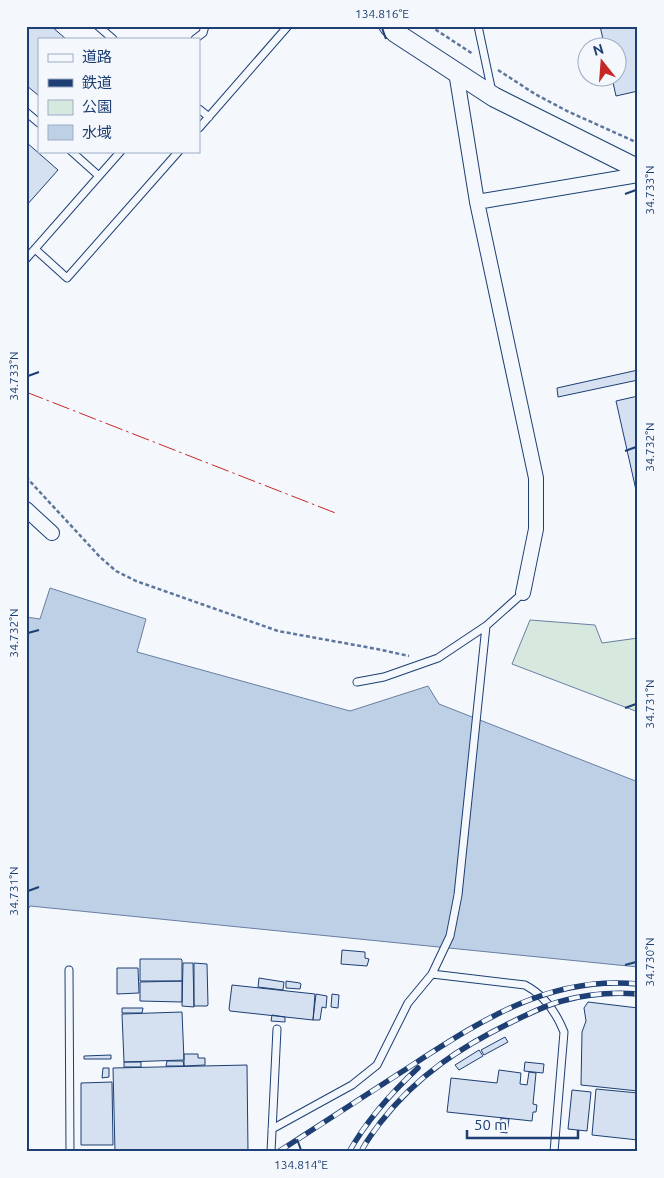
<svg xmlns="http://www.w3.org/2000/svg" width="664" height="1178" font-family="Ubuntu,'Noto Sans JP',sans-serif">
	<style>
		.green { fill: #d7e8df; stroke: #687fa3 }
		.water { fill: #bed0e5; stroke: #687fa3 }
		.building { fill: #d5e0f0; stroke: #1d3f73 }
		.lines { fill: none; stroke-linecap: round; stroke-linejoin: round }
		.lane-casing { stroke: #1d3f73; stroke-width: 9 }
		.street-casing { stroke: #1d3f73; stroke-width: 16 }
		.secondary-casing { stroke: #1d3f73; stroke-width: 21 }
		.path { stroke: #5e769c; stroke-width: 2.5; stroke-dasharray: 4 2.5; stroke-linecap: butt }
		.lane { stroke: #f4f7fb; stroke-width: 7 }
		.street { stroke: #f4f7fb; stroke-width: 14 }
		.secondary { stroke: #f4f7fb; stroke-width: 19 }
		.rail-casing { stroke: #1d3f73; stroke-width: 5.5 }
		.rail { stroke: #f4f7fb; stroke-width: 4; stroke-dasharray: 11; stroke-linecap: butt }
		.power { stroke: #c62828; stroke-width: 1; stroke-dasharray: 18 4 2.5 4; stroke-linecap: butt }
		.ticks { fill: none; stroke: #1d3f73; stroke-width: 2 }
		.neatline { fill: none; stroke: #1d3f73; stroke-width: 2 }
		.ticks-label { font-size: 12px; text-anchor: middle; fill: #1d3f73 }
	</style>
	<rect width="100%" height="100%" fill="#f4f7fb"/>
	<path class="green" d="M 530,620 L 595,625 L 602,643 L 638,638 L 638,712 L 512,664 Z"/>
	<path class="water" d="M 50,588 L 146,619 L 137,652 L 350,711 L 428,686 L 439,704 L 638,782 L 638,967 L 30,906 L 26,913 L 26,617 L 40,619 Z"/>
	<path class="building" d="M 26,26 L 51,26 L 66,39 L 39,39 L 39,96 L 26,85 Z
		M 600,26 L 638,26 L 638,91 L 616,96 L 612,78 L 616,78 L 616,48 L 605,48 Z
		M 26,142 L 58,170 L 26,206 Z
		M 638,370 L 638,380 L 558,397 L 557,388 Z
		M 638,396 L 638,499 L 616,401 Z
		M 342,950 L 365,952 L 365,958 L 369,959 L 367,966 L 341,964 Z
		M 140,959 L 181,959 L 182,960 L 182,981 L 140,981 Z
		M 183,963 L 193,963 L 194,1007 L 182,1006 Z
		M 194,963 L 207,964 L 208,1005 L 207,1006 L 194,1006 Z
		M 117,968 L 138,968 L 139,993 L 117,994 Z
		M 259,978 L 284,982 L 283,990 L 258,987 Z
		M 182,981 L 182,1002 L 140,1001 L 140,982 Z
		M 286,981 L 300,983 L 301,984 L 300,989 L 286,988 Z
		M 232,985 L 315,994 L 313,1020 L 230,1011 L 229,1009 Z
		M 316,994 L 327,996 L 326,1008 L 322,1007 L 320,1020 L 313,1020 Z
		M 332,994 L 339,995 L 338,1008 L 331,1007 Z
		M 588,1002 L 638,1008 L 638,1091 L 581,1085 L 582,1032 L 586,1021 L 584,1008 Z
		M 122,1008 L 143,1008 L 142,1013 L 122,1013 Z
		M 182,1012 L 184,1060 L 124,1062 L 122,1014 Z
		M 272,1015 L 285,1017 L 285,1022 L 271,1021 Z
		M 505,1037 L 508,1042 L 484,1055 L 481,1050 Z
		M 479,1050 L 483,1056 L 459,1070 L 455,1065 Z
		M 184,1054 L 198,1054 L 198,1058 L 205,1058 L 205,1065 L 184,1066 Z
		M 111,1055 L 111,1059 L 84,1059 L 84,1056 Z
		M 167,1061 L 183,1061 L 184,1066 L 166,1066 Z
		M 124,1062 L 141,1062 L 141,1067 L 124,1067 Z
		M 525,1062 L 544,1064 L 543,1073 L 524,1071 Z
		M 247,1065 L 248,1152 L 115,1152 L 113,1068 Z
		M 103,1068 L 109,1068 L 109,1077 L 102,1078 Z
		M 499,1070 L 521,1073 L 520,1084 L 527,1085 L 529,1072 L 536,1073 L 533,1104 L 537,1105 L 536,1112 L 533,1112 L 532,1121 L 447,1112 L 451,1078 L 497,1083 Z
		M 112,1082 L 113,1145 L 81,1145 L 81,1083 Z
		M 596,1089 L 638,1093 L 638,1140 L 592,1135 Z
		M 572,1090 L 591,1092 L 587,1131 L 568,1129 Z
		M 501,1118 L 509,1119 L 507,1133 L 500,1132 Z"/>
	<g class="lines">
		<g class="lane-casing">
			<path id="lane" d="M 98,26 L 113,39
				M 478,26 L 492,92
				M 195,39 L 203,33 L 205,26
				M 199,109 L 209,117
				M 26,112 L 39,123
				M 199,128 L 288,26
				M 71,151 L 99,176
				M 35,249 L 67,278 L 179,151
				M 26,259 L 121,151
				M 357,682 L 384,677 L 438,658 L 486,626
				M 69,970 L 70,1152
				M 432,974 L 525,985 C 544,995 556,1012 564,1032 L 554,1152
				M 272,1129 L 352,1085 L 377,1065 L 408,1003 L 432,974 L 450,936 L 458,895 L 486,626 L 523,593
				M 271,1152 L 277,1029"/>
		</g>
		<g class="street-casing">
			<path id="street" d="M 456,72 L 477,202 L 536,478 L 536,529 L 523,593
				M 477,202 L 638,175
				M 26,509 L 52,533"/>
		</g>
		<g class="secondary-casing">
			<path id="secondary" d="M 389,26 L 396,33 L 494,97 L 638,169"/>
		</g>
		<path class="path" d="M 430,26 L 473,54
			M 498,70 L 535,94 L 567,111 L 638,143
			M 26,477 L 100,557 L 116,571 L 136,581 L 278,631 L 377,649 L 409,656"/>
		<use href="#lane" class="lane"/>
		<use href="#street" class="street"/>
		<use href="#secondary" class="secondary"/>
		<g class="rail-casing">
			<path id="rail" d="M 278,1152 C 320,1125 362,1098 403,1071 C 476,1024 546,975 638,984
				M 349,1152 C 367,1120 391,1093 418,1068
				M 361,1152 C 366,1141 373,1133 380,1123 C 417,1075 462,1046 516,1020 C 531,1013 546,1005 562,1001 C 587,994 612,992 638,994"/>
		</g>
		<use href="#rail" class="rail"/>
		<path class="power" d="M 26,392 L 338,514"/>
	</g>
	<path class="ticks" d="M 382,28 L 386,39M 625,194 L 636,190M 28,376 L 39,372M 625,451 L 636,447M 28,633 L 39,630M 625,708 L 636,704M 28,891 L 39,887M 625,965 L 636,962M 297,1139 L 301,1150"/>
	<rect width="664" height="1178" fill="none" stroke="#f4f7fb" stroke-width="55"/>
	<rect x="38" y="38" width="162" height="115" fill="#f4f7fb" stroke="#9eadc5"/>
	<rect x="48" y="54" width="25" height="8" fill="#f4f7fb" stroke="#9eadc5"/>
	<text x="82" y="62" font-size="15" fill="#1d3f73">道路</text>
	<rect x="48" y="79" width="25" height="8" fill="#1d3f73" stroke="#9eadc5"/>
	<text x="82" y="88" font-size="15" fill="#1d3f73">鉄道</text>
	<rect x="48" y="100" width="25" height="15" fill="#d7e8df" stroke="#9eadc5"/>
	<text x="82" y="112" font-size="15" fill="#1d3f73">公園</text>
	<rect x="48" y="125" width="25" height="15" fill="#bed0e5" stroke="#9eadc5"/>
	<text x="82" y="138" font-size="15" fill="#1d3f73">水域</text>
	<g transform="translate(602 62) rotate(343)"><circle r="24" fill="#f4f7fb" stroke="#9eadc5"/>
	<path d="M0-4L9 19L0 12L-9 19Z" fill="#c62828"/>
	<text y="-8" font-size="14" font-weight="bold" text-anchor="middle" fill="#1d3f73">N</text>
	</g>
	<path d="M467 1130v8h111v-8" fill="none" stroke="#1d3f73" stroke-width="2.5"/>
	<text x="474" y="1130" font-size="15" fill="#1d3f73" stroke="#f4f7fb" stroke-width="4" paint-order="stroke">50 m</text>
	<rect x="28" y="28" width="608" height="1122" class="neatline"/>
	<g class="ticks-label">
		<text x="382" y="18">134.816°E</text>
		<text transform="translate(650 190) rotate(-90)" y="4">34.733°N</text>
		<text transform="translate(14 376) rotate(-90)" y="4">34.733°N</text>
		<text transform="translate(650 447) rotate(-90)" y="4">34.732°N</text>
		<text transform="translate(14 633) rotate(-90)" y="4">34.732°N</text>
		<text transform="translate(650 704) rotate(-90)" y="4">34.731°N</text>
		<text transform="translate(14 891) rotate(-90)" y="4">34.731°N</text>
		<text transform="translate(650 962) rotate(-90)" y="4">34.730°N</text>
		<text x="301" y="1169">134.814°E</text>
	</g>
</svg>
